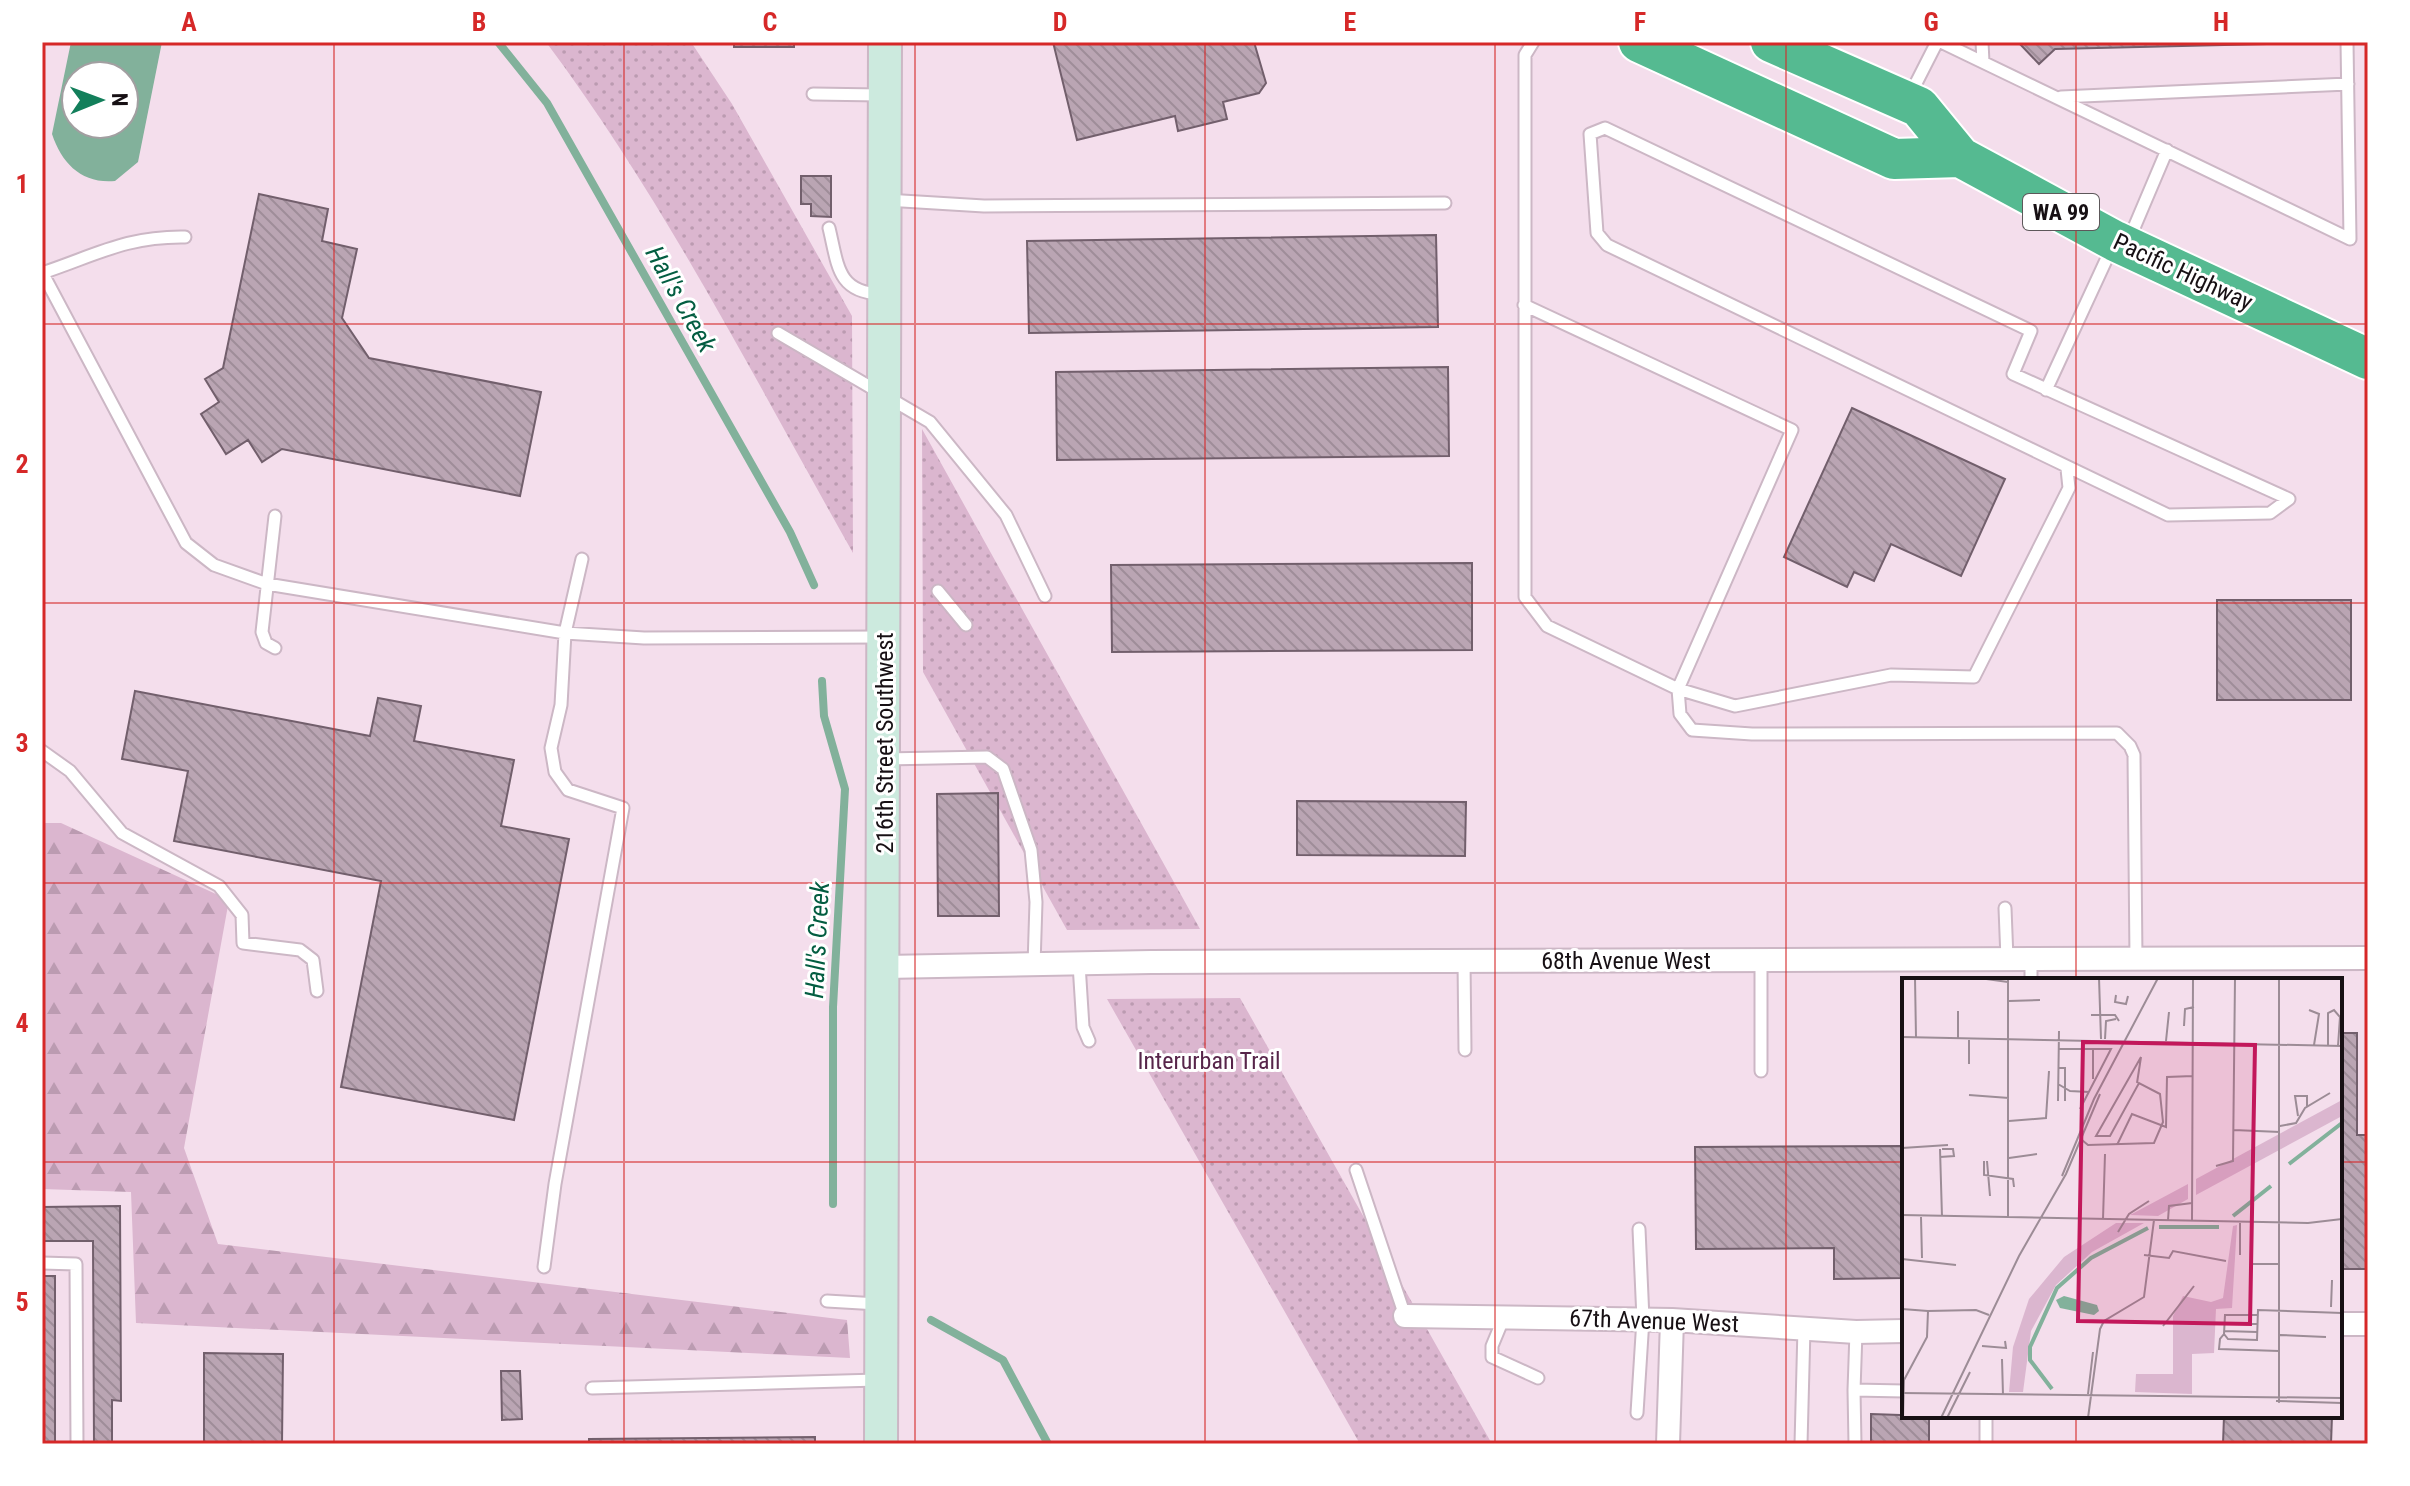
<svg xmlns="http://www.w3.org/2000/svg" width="2410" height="1486" font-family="'Roboto Condensed',sans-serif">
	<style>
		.forest { fill: url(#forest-firs) }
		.park { fill: url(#park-dots) }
		.water { fill: #82b19b; fill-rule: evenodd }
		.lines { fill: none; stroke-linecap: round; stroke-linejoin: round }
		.stream { stroke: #82b19b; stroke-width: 8 }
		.building { fill: url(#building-back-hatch); stroke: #725f6c; stroke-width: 2 }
		.lane-casing { stroke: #ccb7c5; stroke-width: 15 }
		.street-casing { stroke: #ccb7c5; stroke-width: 26 }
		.secondary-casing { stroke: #ccb7c5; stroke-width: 36 }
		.highway-casing { stroke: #fff; stroke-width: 44 }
		.lane { stroke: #fff; stroke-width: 11 }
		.street { stroke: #fff; stroke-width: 22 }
		.secondary { stroke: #cceade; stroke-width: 32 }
		.highway { stroke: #55ba91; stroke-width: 40 }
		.grid { fill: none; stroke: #d62828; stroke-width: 2; stroke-opacity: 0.55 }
		.labels { text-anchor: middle; stroke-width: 6; stroke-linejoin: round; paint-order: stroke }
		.shield { fill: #fff; stroke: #5d585a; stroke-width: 2 }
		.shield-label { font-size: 22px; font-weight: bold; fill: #171014 }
		.street-label { font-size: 24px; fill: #171014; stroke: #fff }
		.park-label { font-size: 24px; fill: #57254a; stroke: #fff }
		.water-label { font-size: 26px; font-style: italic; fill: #035d41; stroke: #fff }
		.inset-river { fill: none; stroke: #82b19b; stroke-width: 4 }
		.inset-road { fill: none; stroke: #9c8c96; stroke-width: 2 }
		.view { fill: #c2185b; fill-opacity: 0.15; stroke: #c2185b; stroke-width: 4 }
		.inset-edge { fill: none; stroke: #171014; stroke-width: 4 }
		.neatline { fill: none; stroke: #d62828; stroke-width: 3 }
		.grid-label { font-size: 26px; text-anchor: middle; font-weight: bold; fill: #d62828 }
	</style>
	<defs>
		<pattern id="forest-firs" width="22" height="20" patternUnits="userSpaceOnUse" patternTransform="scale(2)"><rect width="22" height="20" fill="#dbb6cf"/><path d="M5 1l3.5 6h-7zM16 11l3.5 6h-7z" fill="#bb9bb1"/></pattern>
		<pattern id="park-dots" width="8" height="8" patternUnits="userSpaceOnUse" patternTransform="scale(2)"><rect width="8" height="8" fill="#dbb6cf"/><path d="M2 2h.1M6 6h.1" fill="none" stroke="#bb9bb1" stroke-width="1.8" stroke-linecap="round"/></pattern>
		<pattern id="building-back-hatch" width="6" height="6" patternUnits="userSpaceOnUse" patternTransform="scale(2)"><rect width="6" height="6" fill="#baa5b3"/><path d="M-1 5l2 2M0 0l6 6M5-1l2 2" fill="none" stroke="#9f8d99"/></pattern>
	</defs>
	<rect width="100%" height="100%" fill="#f4deec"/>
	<path class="forest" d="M 42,823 L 61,823 L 229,900 L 184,1148 L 218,1244 L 847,1320 L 850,1358 L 136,1323 L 131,1192 L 42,1189 Z"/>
	<path class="park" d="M 546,42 L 691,42 L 732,104 L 852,316 L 853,553 C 755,380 665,201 546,42 Z
		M 922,429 L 1200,929 L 1067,930 L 923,672 Z
		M 1240,998 L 1492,1444 L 1360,1444 L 1107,999 Z"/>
	<path class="water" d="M 71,42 L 162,42 L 138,162 L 115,181 C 82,184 62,164 52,134 ZM 76,76 L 124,76 L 124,124 L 76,124 Z"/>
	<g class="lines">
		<path class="stream" d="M 498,42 L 547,103 L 790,532 L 814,585
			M 822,681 L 824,716 L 845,789 L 833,1007 L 833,1204
			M 931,1320 L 1003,1360 L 1048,1444"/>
	</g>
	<path class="building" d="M 734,42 L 794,42 L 794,47 L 734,47 Z
		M 1053,42 L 1254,42 L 1266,83 L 1259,93 L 1223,102 L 1227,119 L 1178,131 L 1175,116 L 1077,140 Z
		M 2018,42 L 2304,42 L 2304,43 L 2055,49 L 2039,64 Z
		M 801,176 L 831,176 L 831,217 L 811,216 L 811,204 L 801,204 Z
		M 259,194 L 328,209 L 322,241 L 357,249 L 342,318 L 369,358 L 541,392 L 520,496 L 282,449 L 262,462 L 248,440 L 226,454 L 201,414 L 219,402 L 205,379 L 223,368 Z
		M 1436,235 L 1438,327 L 1029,333 L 1027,241 Z
		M 1448,367 L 1449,456 L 1057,460 L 1056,372 Z
		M 1852,408 L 2005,479 L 1961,576 L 1891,544 L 1874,581 L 1854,572 L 1847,587 L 1784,557 Z
		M 1472,563 L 1472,650 L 1112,652 L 1111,565 Z
		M 2217,600 L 2351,600 L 2351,700 L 2217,700 Z
		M 135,691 L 370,736 L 378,698 L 421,706 L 414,741 L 514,760 L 501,826 L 569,839 L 514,1120 L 341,1087 L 381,881 L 174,841 L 188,771 L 122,759 Z
		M 998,793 L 999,916 L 938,916 L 937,794 Z
		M 1297,801 L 1466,802 L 1465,856 L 1297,855 Z
		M 2340,1033 L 2357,1033 L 2357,1135 L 2368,1135 L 2368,1269 L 2340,1269 Z
		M 1904,1146 L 1904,1278 L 1834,1279 L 1834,1248 L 1696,1249 L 1695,1147 Z
		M 120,1206 L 121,1401 L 112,1400 L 112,1444 L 94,1444 L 93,1241 L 42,1241 L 42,1207 Z
		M 42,1276 L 55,1276 L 55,1444 L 42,1444 Z
		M 204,1353 L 283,1354 L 282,1444 L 204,1444 Z
		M 501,1371 L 520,1371 L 522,1419 L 502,1420 Z
		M 1871,1414 L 1929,1416 L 1929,1444 L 1871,1444 Z
		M 2224,1416 L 2332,1416 L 2331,1444 L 2223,1444 Z
		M 815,1437 L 815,1444 L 589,1444 L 589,1439 Z"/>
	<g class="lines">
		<g class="lane-casing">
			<path id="lane" d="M 1533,42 L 1525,55 L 1525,597 L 1547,626 L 1678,689 L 1735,706 L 1891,675 L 1974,677 L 2069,488 L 2067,469
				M 1941,42 L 2350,239 L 2347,42
				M 1982,42 L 1983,62
				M 813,94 L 880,95
				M 1910,95 L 1937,42
				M 2061,97 L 2348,84
				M 1605,128 L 2031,331 L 2013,374 L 2289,499 L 2270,513 L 2168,515 L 1607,245 L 1597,233 L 1590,134 Z
				M 886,200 L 984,206 L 1445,203
				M 829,228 C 838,265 837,292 880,294
				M 2128,242 L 2167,150
				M 42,272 L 186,543 L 214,565 L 267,584 L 565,633 L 644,638 L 881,637
				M 42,273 C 96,255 127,236 185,237
				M 1524,305 L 1792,430 L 1678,689 L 1680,714 L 1692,730 L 1752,734 L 2117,733 L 2130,746 L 2134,755 L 2136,958
				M 778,333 L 930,422 L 1006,515 L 1045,596
				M 2046,390 L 2113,245
				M 938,591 L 966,625
				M 275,648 L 266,643 L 262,632 L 275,516
				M 42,751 L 70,771 L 122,833 L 219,886 L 242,915 L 243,943 L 300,950 L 313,960 L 317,991
				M 885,759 L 987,757 L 1003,769 L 1031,850 L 1036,902 L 1034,965
				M 2005,908 L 2007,959
				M 1761,960 L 1761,1071
				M 1464,961 L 1465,1050
				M 1079,964 L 1083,1027 L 1089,1041
				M 2031,980 L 2031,959
				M 1356,1170 L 1405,1316
				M 42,1263 L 76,1264 L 77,1444
				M 544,1267 L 555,1184 L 623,808 L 568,790 L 555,772 L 551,748 L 561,705 L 565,633 L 582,559
				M 827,1301 L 878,1304
				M 1504,1317 L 1492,1346 L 1492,1357 L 1538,1378
				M 1856,1332 L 1854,1390 L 1904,1391
				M 592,1388 L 877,1380
				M 1854,1390 L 1855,1444
				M 1637,1413 L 1643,1319 L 1639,1229
				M 1986,1416 L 1986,1444
				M 1801,1444 L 1804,1328"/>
		</g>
		<g class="street-casing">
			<path id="street" d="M 885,967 L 1151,962 L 2368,958
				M 1405,1316 L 1672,1320 L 1856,1332 L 1904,1331
				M 2340,1324 L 2368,1324
				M 1668,1444 L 1672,1320"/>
		</g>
		<g class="secondary-casing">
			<path id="secondary" d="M 881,1444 L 885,42"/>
		</g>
		<g class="highway-casing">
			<path id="highway" d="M 1639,42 L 1894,159 L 1960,157
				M 1771,42 L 1919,107 L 1960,157 L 2115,241 L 2368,359"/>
		</g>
		<use href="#lane" class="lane"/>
		<use href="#street" class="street"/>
		<use href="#secondary" class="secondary"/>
		<use href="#highway" class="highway"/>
	</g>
	<path class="grid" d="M 334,42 L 334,1444M 624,42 L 624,1444M 915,42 L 915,1444M 1205,42 L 1205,1444M 1495,42 L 1495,1444M 1786,42 L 1786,1444M 2076,42 L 2076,980M 42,324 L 2368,324M 42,603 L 2368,603M 42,883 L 2368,883M 42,1162 L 1904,1162M 2340,1162 L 2368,1162M 2076,1416 L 2076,1444"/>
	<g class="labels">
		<rect class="shield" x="2023" y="194" width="76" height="36" rx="6"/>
		<g class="shield-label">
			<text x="2061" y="220">WA 99</text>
		</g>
		<g class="street-label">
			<text transform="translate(2183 272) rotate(25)" y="8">Pacific Highway</text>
			<text transform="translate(885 743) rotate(-90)" y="8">216th Street Southwest</text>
			<text x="1626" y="969">68th Avenue West</text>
			<text transform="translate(1654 1321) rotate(2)" y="8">67th Avenue West</text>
		</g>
		<g class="park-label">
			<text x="1209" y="1069">Interurban Trail</text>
		</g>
		<g class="water-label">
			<text transform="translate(681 299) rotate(61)" y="9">Hall's Creek</text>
			<text transform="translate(817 940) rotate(-87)" y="9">Hall's Creek</text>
		</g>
	</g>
	<g transform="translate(1902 978)">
		<rect width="440" height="440" fill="#f4deec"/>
		<path d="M 335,247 L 330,330 L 314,331 L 312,375 L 290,376 L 290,416 L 233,414 L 234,396 L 271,396 L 271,338 L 281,318 L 309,324 L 321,320 L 331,248 Z" fill="#dbb6cf"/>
		<path d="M 440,122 L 440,138 L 294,217 L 294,201 ZM 286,206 L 286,221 L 256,238 L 228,237 ZM 214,245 L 242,245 L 190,274 L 154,307 L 129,353 L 121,414 L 107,414 L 111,369 L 127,321 L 162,279 Z" fill="#dbb6cf"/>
		<path d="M 162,318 L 195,327 L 197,333 L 192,337 L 158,330 L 154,322 Z" fill="#82b19b"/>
		<path class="inset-river" d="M 387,186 L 440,145M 331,238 L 369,208M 257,249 L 317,249M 150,411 L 128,382 L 128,369 L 155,310 L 189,280 L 246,250"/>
		<path class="inset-road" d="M 13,0 L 14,59M 77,0 L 106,4M 106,0 L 106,239M 197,0 L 199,61M 214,17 L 213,24 L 224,26 L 226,18M 107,23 L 138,22M 407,32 L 417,36 L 412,67M 189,37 L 213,37 L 217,43M 282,48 L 283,31 L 292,29M 0,59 L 440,68M 56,60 L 56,33M 67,60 L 67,86M 203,61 L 204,43 L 214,41M 264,63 L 267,34M 426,67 L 426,35 L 432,32 L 438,39 L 436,68M 156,71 L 209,71 L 178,131M 191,71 L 191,101M 156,90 L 163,90 L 163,123M 156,106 L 168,113 L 187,114M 67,117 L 107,120M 156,123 L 157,53M 396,138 L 393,118 L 405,118 L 405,128M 107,143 L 144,140 L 147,93M 378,148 L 394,145 L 403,130 L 428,115M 332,152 L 378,154M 180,162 L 186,167 L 252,165 L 261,144 L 258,116 L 237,105 L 208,158 L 194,158 L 239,79 L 235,105M 215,167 L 230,136 L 264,149 L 265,99 L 291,98M 0,170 L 46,167M 38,171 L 40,239M 38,179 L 52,178 L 51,171 L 40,171M 107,180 L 135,176M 82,183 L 82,197 L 111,201 L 112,209M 85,183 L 88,218M 314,188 L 331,183 L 333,0M 160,198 L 192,121 L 256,0M 0,237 L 406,245 L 440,241M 19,239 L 20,280M 201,241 L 203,176M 266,242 L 267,228 L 290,225M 290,243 L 291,0M 338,244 L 338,277M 216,254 L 227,236 L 247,223M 242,277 L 267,280 L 271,273 L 324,283M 0,281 L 54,287M 351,286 L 377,286M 429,329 L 430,302M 0,331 L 26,333M 322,346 L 355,346M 261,348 L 292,308M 322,353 L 355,354M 322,356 L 323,337 L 356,337M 378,357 L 424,359M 80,368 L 104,370 L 103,363M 377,373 L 317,371 L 318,361 L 322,356 L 326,361 L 355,362 L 356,332 L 440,335M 100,381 L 101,417M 0,415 L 440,420M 186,416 L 191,374M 374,423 L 440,425M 377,425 L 377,0M 1,440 L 2,402 L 25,359 L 26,333 L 74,332 L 87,337M 39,440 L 117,278 L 164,196 L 198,116M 45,440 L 68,394M 186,440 L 198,351 L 202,343 L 242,319 L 252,242"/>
		<path class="view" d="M 181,64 L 353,67 L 348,346 L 176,343 Z"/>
		<rect width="440" height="440" class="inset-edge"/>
	</g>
	<rect width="2410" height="1486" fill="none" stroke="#ffffff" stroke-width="88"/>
	<g transform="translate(100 100) rotate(89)"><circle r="38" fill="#ffffff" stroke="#a29fa1" stroke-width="2"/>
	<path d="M0-6L14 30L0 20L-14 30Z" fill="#137f5b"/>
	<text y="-12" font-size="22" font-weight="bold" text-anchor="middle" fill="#171014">N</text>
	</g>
	<rect x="44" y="44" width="2322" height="1398" class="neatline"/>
	<g class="grid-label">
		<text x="189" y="31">A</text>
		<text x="479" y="31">B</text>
		<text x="770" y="31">C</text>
		<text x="1060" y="31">D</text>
		<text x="1350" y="31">E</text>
		<text x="1640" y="31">F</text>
		<text x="1931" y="31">G</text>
		<text x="2221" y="31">H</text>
		<text x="22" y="193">1</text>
		<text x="22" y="473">2</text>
		<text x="22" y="752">3</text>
		<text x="22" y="1032">4</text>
		<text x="22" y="1311">5</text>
	</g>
</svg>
